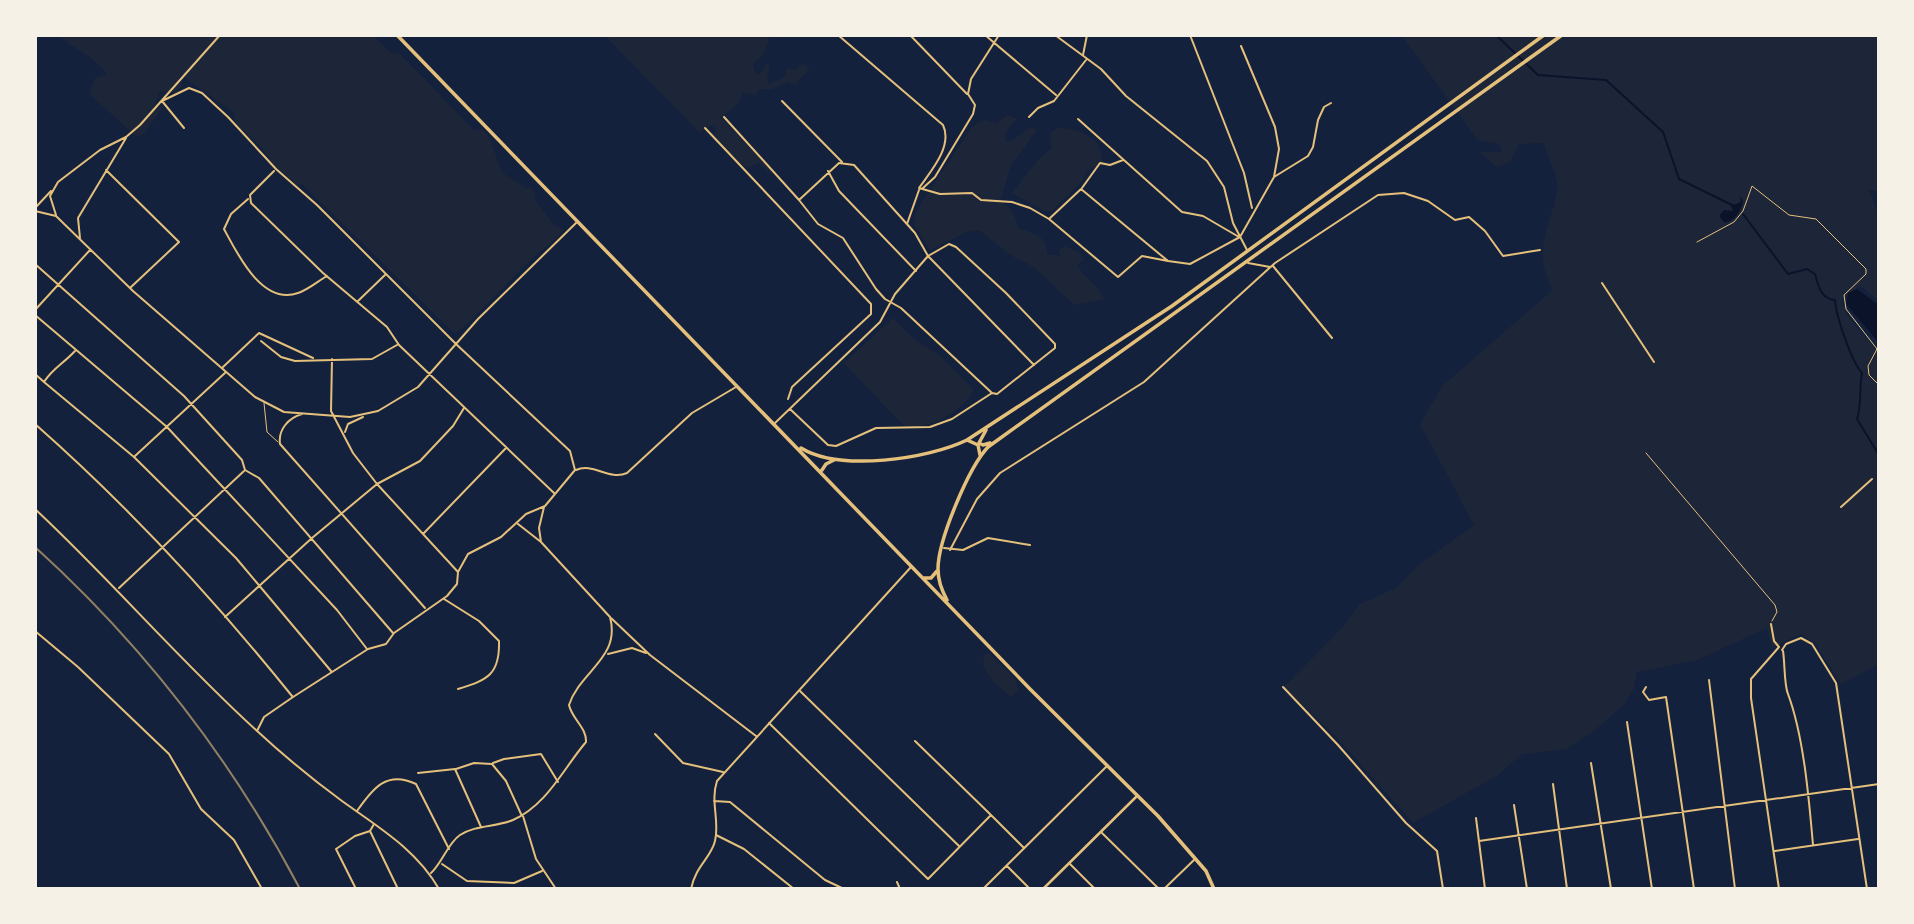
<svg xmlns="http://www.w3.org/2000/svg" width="1914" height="924" font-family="'IBM Plex Serif',serif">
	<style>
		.green { fill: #1d2539 }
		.water { fill: #0b132b }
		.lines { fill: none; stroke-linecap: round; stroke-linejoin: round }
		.stream { stroke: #0b132b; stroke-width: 2 }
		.service { stroke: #e5c07b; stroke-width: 1 }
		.pedestrian { stroke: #e5c07b; stroke-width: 2 }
		.minor { stroke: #e5c07b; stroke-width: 2 }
		.tertiary { stroke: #e5c07b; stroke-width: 2.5 }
		.trunk { stroke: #e5c07b; stroke-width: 3.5 }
		.rail { stroke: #918062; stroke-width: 2 }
	</style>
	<rect width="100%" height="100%" fill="#14213d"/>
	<path class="green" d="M 58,35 L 373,35 L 391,53 L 400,54 L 474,130 L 483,130 C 494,142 494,153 500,167 C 506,180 518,180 526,189 L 531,187 L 536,195 L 534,199 L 554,225 L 564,230 C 554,243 539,251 527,263 C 502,287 483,312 455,334 L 302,184 L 297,185 L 273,164 L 261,147 L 236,124 L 233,112 L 181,75 L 178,80 L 183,85 L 176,93 L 160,91 L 153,109 L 163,107 L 145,133 L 137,137 L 89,94 L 95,78 L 107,75 C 97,57 74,50 58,35 Z
		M 604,35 L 770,35 L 765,52 L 753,64 L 755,72 L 759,74 L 767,63 L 770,66 L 767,77 L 769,85 L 785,76 L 786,69 L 795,70 L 802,64 L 810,68 L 795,85 L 788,82 L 772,89 L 760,89 L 755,95 L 742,93 L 739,103 L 721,118 L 771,169 L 768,172 L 759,163 L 747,168 L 738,163 L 714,136 L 716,129 L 711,125 L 700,133 Z
		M 1401,35 L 1879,35 L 1879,191 L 1868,190 C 1887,220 1879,265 1879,301 L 1860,286 L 1842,300 C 1845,321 1865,333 1876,350 L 1879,349 L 1879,664 L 1841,684 L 1815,643 L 1801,634 L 1772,648 L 1767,628 L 1697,660 L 1637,672 L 1634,688 L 1625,704 L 1594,731 L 1567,749 L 1522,754 L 1498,775 L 1413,823 L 1340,741 L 1284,687 L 1342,628 L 1360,604 L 1396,588 L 1416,567 L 1474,525 L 1420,424 L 1443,385 L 1553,290 C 1531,250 1550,230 1557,190 C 1559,177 1547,157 1544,143 L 1519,144 L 1510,162 L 1496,167 L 1480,152 L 1502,152 L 1499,144 L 1478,140 Z
		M 1007,115 L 1017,119 L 1005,133 L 1005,141 L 1010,142 L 1032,126 L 1036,131 L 1010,167 L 1001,200 L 1014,213 L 1018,228 C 1034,234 1047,235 1047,254 L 1060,256 L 1059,251 L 1064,246 L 1081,253 L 1083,261 L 1077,264 C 1084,278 1098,285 1104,299 L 1074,305 L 1034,267 L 1012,256 L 979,230 L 967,232 L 930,250 L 914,225 L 916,211 L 972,127 L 984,120 L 996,123 Z
		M 1057,128 C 1078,128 1104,137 1102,163 L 1085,172 L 1083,180 L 1052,211 L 1046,212 L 1012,193 L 1038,160 L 1052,148 L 1050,133 Z
		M 893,318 L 913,338 L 939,355 L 974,390 C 961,412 930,431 903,425 L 844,363 Z
		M 989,653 L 1016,680 L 1018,692 L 1011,697 C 998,685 980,674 984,655 Z"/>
	<path class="water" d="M 1740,196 L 1743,201 C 1742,210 1733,224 1724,222 L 1719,216 L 1724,210 L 1733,211 L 1731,206 L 1741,202 Z
		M 1857,289 L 1879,305 L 1879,343 L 1846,304 L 1848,293 Z"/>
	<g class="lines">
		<path class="stream" d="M 1496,35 L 1538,75 L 1606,80 L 1663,132 L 1679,179 L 1734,206
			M 1743,214 L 1788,274 L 1807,269 L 1815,274 C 1818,286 1821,299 1835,300 C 1836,317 1852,362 1862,373 C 1859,388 1862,403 1857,419 L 1879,455"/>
		<path class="service" d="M 1697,242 L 1734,222 L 1743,211 L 1752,186 L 1789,215 L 1816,219 L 1866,269 L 1866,274 L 1844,295 L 1846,309 L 1877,349 L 1868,366 L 1869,375 L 1879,385
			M 264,403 L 267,432 L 278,442
			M 1646,453 L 1775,605 L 1777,612 L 1772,621"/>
		<path class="pedestrian" d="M 716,835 L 744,849 L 794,889"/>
		<path class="minor" d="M 838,35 L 943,125 C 953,146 931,171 919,188 L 940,194 L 972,193 L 981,200 L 1012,202 L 1030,208 L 1049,219 L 1118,277 L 1142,256 L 1168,261
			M 910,35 L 967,94
			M 985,35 L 1056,95
			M 1055,35 L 1101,69 L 1126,96 L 1207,161 L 1224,187 L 1233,223 L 1247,250
			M 1190,35 L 1244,173 L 1252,208
			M 1241,46 L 1275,127 L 1279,149 L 1274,177
			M 1083,55 L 1087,35
			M 782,101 L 842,162
			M 724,117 L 799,200 L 839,163 L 854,165 L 915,233 L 928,256 L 895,294 L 880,322 L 775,423
			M 1029,117 L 1038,108 L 1054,101 L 1086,60
			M 1078,119 L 1182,212 L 1203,216 L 1239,237
			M 184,128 L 162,101 L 189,88 L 202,93 L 228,117 L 276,169 L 317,205 L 456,344 L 570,451 L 575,470 L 545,506 L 526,514 L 501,537 L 468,554 L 458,572 L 457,584 L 447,596 L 394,633 L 386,644 L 368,649 L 293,697 L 264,717 L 257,731
			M 705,128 L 871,304 L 871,314 L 792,387 L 788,399
			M 106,170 L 179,242 L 130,288
			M 274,171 L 250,195 L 251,203 L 323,273 L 387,327 L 399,345 L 554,493
			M 828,171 L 839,191 L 916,271
			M 923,188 L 935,177 L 973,114 L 975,105 L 968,94 L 971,79 L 999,35
			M 1082,188 L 1100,163 L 1110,165 L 1123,160
			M 248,199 L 231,214 L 224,229 C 237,253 262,306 298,293 C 308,290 318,281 327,276
			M 799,200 L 818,224 L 843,238 L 876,289 L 885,299 L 901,308 L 992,393 L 997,394 L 1055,348 L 1055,344 L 1006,293 L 956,247 L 949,244 L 928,256 L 1034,365
			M 35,208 L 51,191
			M 35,211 L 56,216 L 133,291 L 255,397 L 284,412 L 350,417 L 378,411 L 418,387 L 478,319 L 577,222
			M 56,215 L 50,196 L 58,182 L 100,150 L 126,137 L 140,125 L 220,35
			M 1049,219 L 1081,189 L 1168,261 L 1190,264 L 1240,237 L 1274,177 L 1308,156 L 1313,147 L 1318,120 L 1324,107 L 1331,103
			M 907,224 L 919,190
			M 80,238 L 78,218 L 126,138
			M 1878,239 L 1879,240
			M 1248,263 L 1270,267
			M 35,264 L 184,396 L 242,460 L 245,470 L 259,478 L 393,633
			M 1273,266 L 1332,338
			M 1602,283 L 1654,362
			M 358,301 L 386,274
			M 35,310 L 90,250
			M 35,315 L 167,427 L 337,610 L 367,649
			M 261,341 L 281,357 L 295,361 L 372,359 L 397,345
			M 1877,349 L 1879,348
			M 332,359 L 331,411 L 353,453 L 377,484 L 458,572
			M 223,367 L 259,333 L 313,358
			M 35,374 L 44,382 C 52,369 64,363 75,351
			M 44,382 L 134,457 L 236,558 L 331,671
			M 790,409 L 828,445 L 836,446 L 876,428 L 930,427 L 952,419 L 992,393
			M 302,414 C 288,418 278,430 280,444 L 425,608
			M 35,424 C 128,506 214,599 292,696
			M 345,432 L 348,424 L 363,417
			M 135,456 L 226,372
			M 576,470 C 593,462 609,481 627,473 L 692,413 L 736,387
			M 1841,507 L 1872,479
			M 35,509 C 111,580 179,660 256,730 C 283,755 312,779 342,801 C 378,827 416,849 439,889
			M 518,524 L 541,542
			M 423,534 L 506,448
			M 944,548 L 963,550 L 988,538 L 1030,545
			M 950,550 L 977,499 L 1000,473 L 1144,382 L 1275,263 L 1378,195 L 1404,193 L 1428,201 L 1455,220 L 1469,217 L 1485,231 L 1503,256 L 1540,250
			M 119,588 L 244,471
			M 444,599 L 479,621 L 499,641 C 500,674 488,680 458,689
			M 225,617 L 312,538 L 377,484 L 420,461 L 453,426 L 464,408
			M 611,618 L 650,655 L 756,736
			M 1771,624 L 1774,641 L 1779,647
			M 35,631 L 78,667 L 169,754 L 201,809 L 234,840 L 262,889
			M 1782,650 L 1786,644 L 1801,638 L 1812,644 L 1836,683 L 1867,889
			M 1783,651 C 1785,663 1784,685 1788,694 C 1804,737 1809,800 1813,845
			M 608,654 L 632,648 L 646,653
			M 1709,680 L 1735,889
			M 1283,687 L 1338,745 L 1406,823 L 1437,851 L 1443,889
			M 1646,687 L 1643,692 L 1649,700 L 1666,697 L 1694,889
			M 800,691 L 959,846
			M 1627,722 L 1652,889
			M 769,723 L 928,879 L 991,815 L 1024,848
			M 655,734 L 683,763 L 723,772
			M 915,741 L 991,815
			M 493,763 L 504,759 L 541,754 L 558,782
			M 1591,763 L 1611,889
			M 456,769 L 474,763 L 492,764 L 506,781 L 521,814
			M 418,773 L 455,769 L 481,827
			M 1553,784 L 1567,889
			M 714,801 L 730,802 L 825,880 L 844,889
			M 1514,805 L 1527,889
			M 357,811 C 373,788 387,770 416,784 L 449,849
			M 523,816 L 536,859 L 556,889
			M 1476,818 L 1485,889
			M 374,824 L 370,831 L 398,889
			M 1102,833 L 1159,889
			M 1479,841 L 1879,784
			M 1775,851 L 1858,839
			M 442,864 L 467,881 L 514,883 L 542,871
			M 1070,864 L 1095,889
			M 1007,866 L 1030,889
			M 431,873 C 442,863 448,843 460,835 C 475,825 497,827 513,820 C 547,805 563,769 586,742 C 587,728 572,719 569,705 C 580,671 621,658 610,617 L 541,542 L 539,528 L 544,507
			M 897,882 L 900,889
			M 356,889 L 336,849 L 355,836 L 370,831
			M 691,889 C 696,865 711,858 715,841 C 720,821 710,802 717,781 L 911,567
			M 983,889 L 1107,766
			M 1164,889 L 1195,859
			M 1779,889 L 1751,698 L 1751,679 L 1779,647"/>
		<path class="tertiary" d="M 1043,889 L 1137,796"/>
		<path class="trunk" d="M 397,35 L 1030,689 L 1158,816 L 1206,871 L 1214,889
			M 986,430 L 979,443 L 983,445 L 990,443
			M 967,440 L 978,445 L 980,455
			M 801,448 C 840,472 928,459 967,440 L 1172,306 L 1544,35
			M 822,470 L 826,464 L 834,460
			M 924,578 L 931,578 L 937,571
			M 947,600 C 942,591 938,580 938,569 C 938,540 969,467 988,447 L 1562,35"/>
		<path class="rail" d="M 35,547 C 142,644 232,760 300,889"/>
	</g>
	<rect width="1914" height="924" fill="none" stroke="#f6f1e7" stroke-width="74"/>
</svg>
